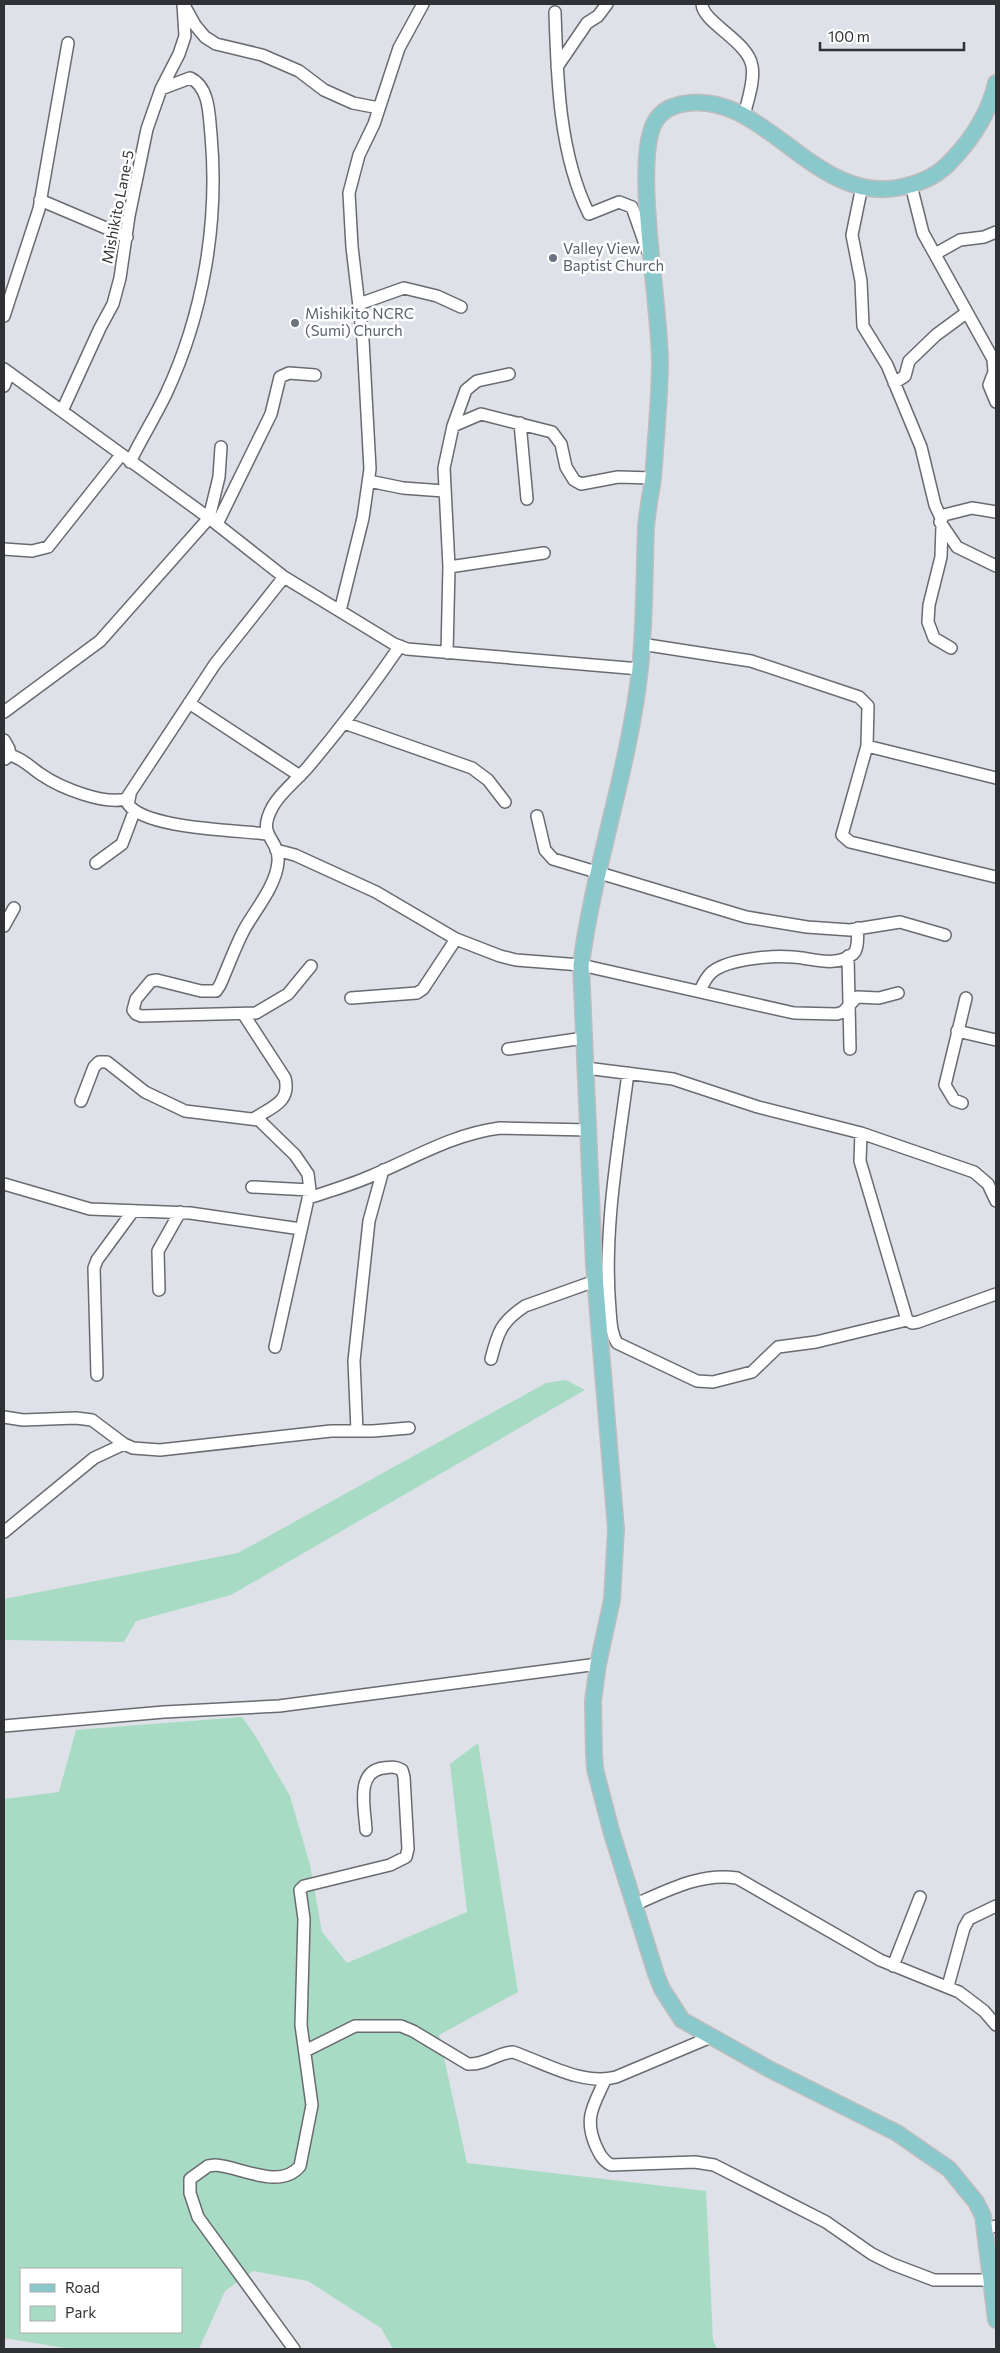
<svg xmlns="http://www.w3.org/2000/svg" width="1000" height="2353" font-family="Commissioner,sans-serif">
	<style>
		.green { fill: #a8dbc3; fill-rule: evenodd }
		.lines { fill: none; stroke-linecap: round; stroke-linejoin: round }
		.minor-casing { stroke: #696b71; stroke-width: 14 }
		.major-casing { stroke: #bdbdbe; stroke-width: 18 }
		.minor { stroke: #fff; stroke-width: 11 }
		.major { stroke: #89c8cb; stroke-width: 15 }
		.worship-dot { fill: #6b7280; stroke: #fff; stroke-width: 2 }
		.labels { text-anchor: middle; stroke-width: 5; stroke-linejoin: round; paint-order: stroke }
		.street-label { font-size: 15px; fill: #303134; stroke: #fff }
		.worship-label { font-size: 15px; fill: #5b616d; stroke: #fff; text-anchor: start }
	</style>
	<rect width="100%" height="100%" fill="#dee1e8"/>
	<path class="green" d="M 566,1380 L 585,1390 L 231,1595 L 136,1621 L 124,1642 L 4,1640 L 4,1599 L 238,1553 L 546,1383 Z
		M 242,1717 L 256,1737 L 290,1796 L 310,1865 L 322,1932 L 347,1963 L 467,1912 L 450,1764 L 478,1743 L 518,1992 L 439,2035 L 467,2163 L 706,2191 L 713,2340 L 717,2349 L 393,2349 L 381,2328 L 308,2281 L 253,2271 L 225,2291 L 199,2349 L 72,2349 L 4,2338 L 4,1799 L 59,1792 L 76,1730 ZM 21,2269 L 181,2269 L 181,2332 L 21,2332 Z"/>
	<g class="lines">
		<g class="minor-casing">
			<path id="minor" d="M 702,4 C 703,23 748,41 752,66 C 755,81 747,102 744,116
				M 185,7 L 195,25 L 205,37 L 216,44 L 262,55 L 299,71 L 324,90 L 353,103 L 379,108
				M 555,12 C 557,78 559,154 589,214 L 619,202 L 632,207 L 647,250
				M 557,67 L 587,23 L 598,16 L 607,4
				M 911,185 L 923,233 L 993,359 L 994,372 L 989,385 L 996,402
				M 862,186 L 852,235 L 861,281 L 863,326 L 887,365 L 921,447 L 935,505 L 941,518
				M 40,200 L 127,237
				M 935,254 L 960,240 L 984,237 L 996,232
				M 359,304 L 404,288 L 437,296 L 461,307
				M 4,316 L 39,209 L 68,43
				M 4,369 L 209,518 L 284,577 L 394,644 L 407,649 L 640,669
				M 894,383 L 905,376 L 909,361 L 936,335 L 966,313
				M 4,386 L 9,373
				M 62,411 L 100,328 L 113,304 L 120,278 L 129,216 L 147,129 L 161,89 L 179,54 L 185,36 L 183,4
				M 520,423 L 527,499
				M 453,426 L 481,414 L 552,432 L 561,444 L 566,467 L 574,480 L 581,484 L 618,477 L 653,478
				M 130,462 C 141,439 155,417 166,394 C 203,315 219,223 211,135 C 209,116 210,87 190,78 L 161,89
				M 369,481 L 403,488 L 444,491
				M 996,512 L 972,508 L 944,515 L 940,522 L 957,547 L 996,566
				M 217,524 L 271,414 L 280,377 L 289,373 L 315,375
				M 942,526 L 941,557 L 929,605 L 928,622 L 934,638 L 951,648
				M 4,549 L 32,551 L 48,547 L 121,455
				M 449,567 L 544,553
				M 340,611 L 363,518 L 370,469 L 363,340 L 352,247 L 349,193 L 359,155 L 374,124 L 399,48 L 423,4
				M 641,644 L 751,661 L 859,697 L 868,706 L 867,746
				M 447,653 L 449,567 L 444,468 L 453,426 L 466,390 L 477,381 L 509,374
				M 189,703 L 300,776
				M 4,712 L 100,641 L 209,518 L 219,477 L 221,447
				M 344,723 L 472,768 L 488,780 L 505,802
				M 4,740 L 9,749 L 10,755 L 5,759
				M 10,755 C 24,759 31,768 42,775 C 61,788 104,805 126,799 L 215,664 L 284,577
				M 996,778 L 867,746 L 842,835 L 850,842 L 996,877
				M 130,795 L 128,804 C 145,829 237,830 267,834
				M 537,816 L 545,850 L 553,859 L 746,917 L 807,927 L 850,930 L 900,922 L 945,935
				M 276,850 L 295,855 L 376,892 L 456,939 L 500,956 L 516,960 L 581,965 L 794,1013 L 837,1014 L 843,1012 L 857,997 L 879,998 L 898,993
				M 96,863 L 122,844 L 134,812
				M 4,926 L 14,908
				M 848,956 L 850,1049
				M 311,966 L 288,994 L 256,1013 L 141,1016 L 136,1014 L 133,1010 L 136,999 L 151,981 L 157,980 L 201,991 L 216,991 L 220,985 C 228,967 235,947 244,930 C 255,910 276,886 278,862 C 280,837 255,838 273,806 C 281,792 297,780 308,767 C 341,728 371,688 400,646
				M 700,991 C 703,984 706,977 712,972 C 728,959 773,955 793,957 C 812,958 836,968 853,954 C 859,949 857,935 858,928
				M 351,998 L 417,993 L 423,989 L 456,939
				M 244,1015 L 285,1078 C 291,1102 272,1107 255,1118
				M 957,1031 L 996,1040
				M 508,1049 L 584,1038
				M 586,1068 L 673,1079 L 758,1107 L 861,1133 L 974,1172 L 988,1184 L 996,1201
				M 628,1073 C 618,1151 603,1231 610,1310 C 611,1322 611,1333 617,1343 L 697,1381 L 713,1382 L 752,1372 L 778,1347 L 816,1342 L 907,1320
				M 81,1101 L 94,1067 L 99,1062 L 107,1062 L 145,1092 L 185,1111 L 259,1120 L 295,1155 L 308,1174 L 310,1190 L 275,1347
				M 962,1103 L 954,1100 L 945,1085 L 966,998
				M 861,1133 L 860,1161 L 907,1320 L 912,1323 L 918,1322 L 996,1294
				M 4,1184 L 90,1209 L 190,1213 L 301,1229
				M 252,1187 L 310,1190
				M 309,1198 C 329,1191 351,1185 371,1176 C 414,1158 453,1134 500,1128 L 589,1130
				M 159,1290 L 158,1251 L 180,1212
				M 491,1359 C 498,1332 501,1322 525,1306 L 595,1281
				M 97,1375 L 94,1268 L 97,1260 L 133,1211
				M 4,1417 L 23,1420 L 76,1418 L 92,1420 L 124,1444 L 133,1448 L 160,1450 L 331,1431 L 373,1431 L 409,1428
				M 357,1431 L 354,1361 L 369,1221 L 383,1170
				M 4,1532 L 94,1458 L 124,1444
				M 4,1726 L 164,1712 L 279,1706 L 598,1664
				M 634,1905 C 666,1891 701,1872 737,1878 L 880,1960 L 959,1992 L 984,2011 L 996,2025
				M 893,1966 L 920,1897
				M 948,1986 L 964,1928 L 969,1919 L 996,1906
				M 305,2051 L 355,2026 L 401,2026 L 413,2031 L 468,2064 C 485,2065 497,2053 513,2052 C 545,2063 583,2086 616,2077 L 711,2037
				M 605,2080 C 594,2105 584,2117 595,2144 C 599,2153 602,2160 611,2165 L 695,2162 L 714,2165 L 826,2222 L 872,2254 L 892,2264 L 934,2280 L 992,2280
				M 985,2229 L 996,2226
				M 294,2349 L 198,2217 L 190,2193 L 190,2179 L 208,2166 L 215,2165 C 239,2166 280,2191 300,2166 L 312,2105 L 301,2025 L 304,1919 L 300,1890 L 304,1886 L 390,1865 L 406,1857 L 408,1849 L 404,1777 L 402,1770 C 395,1766 391,1767 383,1768 C 355,1772 365,1809 366,1830"/>
		</g>
		<g class="major-casing">
			<path id="major" d="M 996,83 C 989,113 973,138 952,160 C 939,175 922,183 902,187 C 814,207 763,87 682,104 C 670,107 663,110 656,120 C 631,158 662,314 660,368 C 659,404 656,441 653,477 C 651,494 647,511 646,528 C 644,575 645,622 640,669 C 629,769 594,865 581,965 L 594,1265 L 616,1529 L 612,1600 L 598,1664 L 593,1701 L 594,1754 L 595,1769 L 612,1834 L 656,1974 L 662,1989 L 682,2020 L 769,2069 L 897,2133 L 949,2169 L 976,2202 L 983,2216 L 996,2320"/>
		</g>
		<use href="#minor" class="minor"/>
		<use href="#major" class="major"/>
	</g>
	<g class="worship-dot">
		<circle cx="553" cy="258" r="5"/>
		<circle cx="295" cy="323" r="5"/>
	</g>
	<g class="labels">
		<g class="street-label">
			<text transform="translate(118 207) rotate(-79)" y="5">Mishikito Lane-5</text>
		</g>
		<g class="worship-label">
			<text x="563" y="254">Valley View<tspan x="563" dy="17">Baptist Church</tspan></text>
			<text x="305" y="319">Mishikito NCRC<tspan x="305" dy="17">(Sumi) Church</tspan></text>
		</g>
	</g>
	<rect width="1000" height="2353" fill="none" stroke="#303134" stroke-width="10"/>
	<rect x="20" y="2268" width="162" height="65" fill="#ffffff" stroke="#acadae"/>
	<rect x="30" y="2284" width="25" height="8" fill="#89c8cb" stroke="#acadae"/>
	<text x="65" y="2293" font-size="15" fill="#303134">Road</text>
	<rect x="30" y="2306" width="25" height="15" fill="#a8dbc3" stroke="#acadae"/>
	<text x="65" y="2318" font-size="15" fill="#303134">Park</text>
	<path d="M820 42v8h144v-8" fill="none" stroke="#303134" stroke-width="2.5"/>
	<text x="828" y="42" font-size="15" fill="#303134" stroke="#ffffff" stroke-width="4" paint-order="stroke">100 m</text>
</svg>
